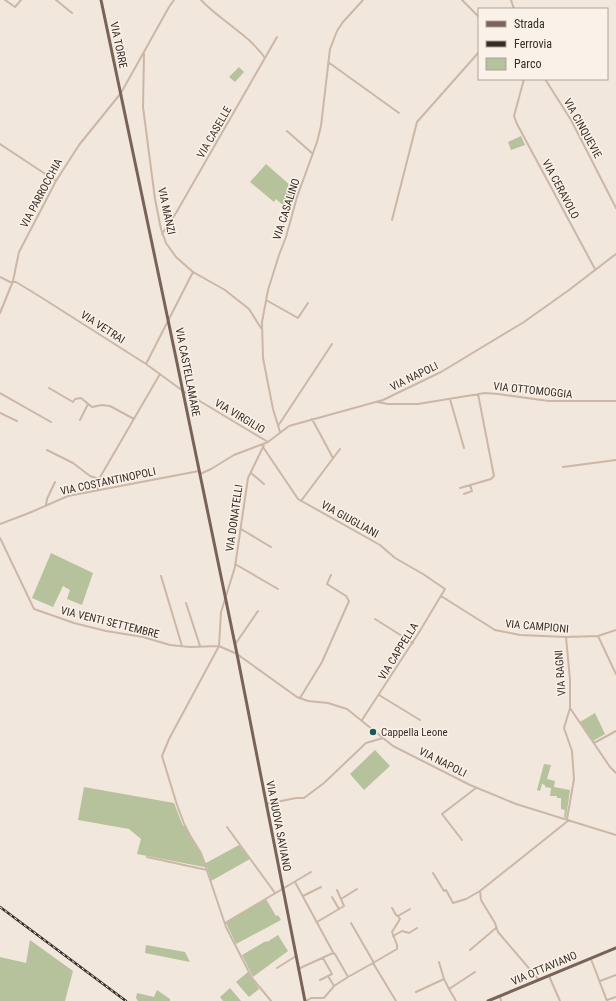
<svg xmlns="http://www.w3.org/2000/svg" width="616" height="1001" font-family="'Roboto Condensed',sans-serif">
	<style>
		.green { fill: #b5c29b }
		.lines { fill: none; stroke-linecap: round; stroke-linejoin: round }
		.minor { stroke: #cbb7a7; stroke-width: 2 }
		.major { stroke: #796359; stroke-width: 3 }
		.rail-casing { stroke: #372d28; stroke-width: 2.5 }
		.rail { stroke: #faf2e8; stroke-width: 1; stroke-dasharray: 3; stroke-linecap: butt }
		.poi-dot { fill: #1d5659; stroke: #faf2e8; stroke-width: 1.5 }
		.labels { text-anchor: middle; stroke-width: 3; stroke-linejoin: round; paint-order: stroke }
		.street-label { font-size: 11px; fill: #372d28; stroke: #faf2e8 }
		.poi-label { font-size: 11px; fill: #372d28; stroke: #faf2e8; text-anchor: start }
	</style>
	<rect width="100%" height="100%" fill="#f2e7dc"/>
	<path class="green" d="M 239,67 L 244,72 L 235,82 L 229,77 Z
		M 521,136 L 525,145 L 511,150 L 508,142 Z
		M 266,164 L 298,192 L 285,207 L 276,199 L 274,202 L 250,182 Z
		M 51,553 L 93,573 L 82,605 L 67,599 L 70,590 L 63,586 L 53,607 L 32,598 Z
		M 595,713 L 605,734 L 593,741 L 580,722 Z
		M 375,750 L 390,766 L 364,790 L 350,774 Z
		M 544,764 L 551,765 L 547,779 L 555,781 L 554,787 L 570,790 L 566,818 L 564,817 L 565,810 L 561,809 L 561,798 L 557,798 L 557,796 L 550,796 L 551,788 L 545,787 L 545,785 L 542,784 L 540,791 L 537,790 Z
		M 84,787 L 174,803 L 183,826 L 186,825 C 192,839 200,850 206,863 L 239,845 L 250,859 L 211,881 L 207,867 L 204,867 L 137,854 L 141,839 L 129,829 L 78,820 Z
		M 266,899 L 276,916 L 278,915 L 281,920 L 236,944 L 226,923 Z
		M 278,935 L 288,951 L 253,977 L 242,955 L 266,941 L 267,942 Z
		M 30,940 L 73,971 L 65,1001 L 0,1001 L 0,957 L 26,963 Z
		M 146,945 L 185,952 L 190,962 L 145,953 Z
		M 248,972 L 259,989 L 249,997 L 236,982 Z
		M 230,988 L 241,1001 L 223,1001 L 220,997 Z
		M 157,990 L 170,999 L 170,1001 L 138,1001 L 136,998 L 137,993 L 154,997 Z"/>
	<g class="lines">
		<path class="minor" d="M 5,0 L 15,7 L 21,0
			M 56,0 L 72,13
			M 201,0 C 221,21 248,34 265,58
			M 462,0 L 479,17
			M 511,0 L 514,9
			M 144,54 L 143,107 L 155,199 L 161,229 L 166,243 L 176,257 L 193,272 L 225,290 L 249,309 L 261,328
			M 328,62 L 399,113
			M 524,79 L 514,116 L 517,124 L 595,269
			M 545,79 L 571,120 L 616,208
			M 287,131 L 313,154
			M 0,144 L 56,181
			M 392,220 L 417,122 L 479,52
			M 162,234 L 176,213 L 277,37
			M 0,277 L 10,282 L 16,282 L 39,296 L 146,364 L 183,391 L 268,442
			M 266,300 L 298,318 L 308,303
			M 0,313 L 13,281 L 19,252 L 56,181 L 79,145 L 121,93 L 169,7 L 174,0
			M 146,364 L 193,272
			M 49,388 L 73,402 L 75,399 L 81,398 L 92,407 L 102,405 L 110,406 L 134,419
			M 0,393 L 51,422
			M 450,399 L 464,448
			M 377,402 L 388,404 L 418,404 L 485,393 L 498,394 L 549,401 L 616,401
			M 0,413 L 17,421
			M 312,419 L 333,458
			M 80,420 L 88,404
			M 278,426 L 332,344
			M 280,432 L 273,409 L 263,358 L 262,322 L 268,290 L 279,255 L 286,237 L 297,197 L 317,142 L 321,126 L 330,49 L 337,31 L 343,22 L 363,0
			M 265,443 L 248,478 L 235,567 L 221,612 L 219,646 L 169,739 L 162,756 L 177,805 L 186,829 L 201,853 L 226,927 L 252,978 L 271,1001
			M 263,447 L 298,499 L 380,545 L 395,558 L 423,574 L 445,589 L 418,634 L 362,720
			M 47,450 L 73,463 L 90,476 L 99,479
			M 563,467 L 616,460
			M 251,473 L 264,484
			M 200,474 L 211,469 L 234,455 L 268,442 L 289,426 L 383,400 L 441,372 L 524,322 L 569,290 L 616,254
			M 460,488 L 491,479 L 494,476 L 478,394
			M 98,490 L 97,485 L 99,479 L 160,374
			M 464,494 L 472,491 L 470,485
			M 301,501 L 340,449
			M 46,505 L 47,499 L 55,482
			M 0,524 L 29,513 L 68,496 L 199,471
			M 241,529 L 271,547
			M 0,538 L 34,609 L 74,623 L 106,631 L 143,637 L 170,645 L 190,647 L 219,646 L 237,654 L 297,697 L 308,701 L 328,703 L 347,709 L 393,746 L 470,785 L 516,804 L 616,835
			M 235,564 L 278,589
			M 161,576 L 182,646
			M 441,596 L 495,630 L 520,635 L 566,637 L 598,636 L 616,630
			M 186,603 L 200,646
			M 375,619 L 413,643
			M 598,636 L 616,674
			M 566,637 L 570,680 L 570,708 L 610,767 L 616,773
			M 236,643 L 258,611
			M 379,695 L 420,720
			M 300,698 L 322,662 L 349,601 L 346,596 L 327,584 L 331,575
			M 594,743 L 616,731
			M 266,804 L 296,798 L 304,798 L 324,783 L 366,743 L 383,738
			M 567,819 L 574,779 L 572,751 L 564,728 L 570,708
			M 227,827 L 275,893
			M 462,840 L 442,814 L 476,788
			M 147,857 L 207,870
			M 433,873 L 444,891 L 446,890 L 453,903 L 466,899 L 480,891
			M 295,882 L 334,954
			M 303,896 L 321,887
			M 332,897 L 339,909
			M 341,899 L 357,889
			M 392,908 L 396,915 L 398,916
			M 317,922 L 344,906 L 337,890
			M 225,923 L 311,872
			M 351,923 L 374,963
			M 393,936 L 402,931 L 409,933 L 417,928
			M 470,950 L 496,928
			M 591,959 L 607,1001
			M 439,962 L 444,979 L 449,989 L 475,972
			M 373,963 L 397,949 L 397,945 L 392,932 L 400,919 L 398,916 L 410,909
			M 277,968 L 296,956
			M 298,969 L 333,953 L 335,954 L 348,977 L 373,963 L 396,1001
			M 328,976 L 334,986
			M 549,976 L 560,1001
			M 320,980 L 332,974 L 323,958
			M 539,980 L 498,932 L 495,923 L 481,900 L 480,891 L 569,820
			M 600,981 L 616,975
			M 449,989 L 456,1001
			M 416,992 L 444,979
			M 500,996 L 501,1001
			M 607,1000 L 616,997
			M 306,1001 L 311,998 L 324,998 L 334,986 L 348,977"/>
		<path class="major" d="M 101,0 L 176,358 L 237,654 L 305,1001
			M 488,1001 L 616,948"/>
		<g class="rail-casing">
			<path id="rail" d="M 0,907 L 126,1001"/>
		</g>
		<use href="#rail" class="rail"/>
	</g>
	<circle class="poi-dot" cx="373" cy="732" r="4"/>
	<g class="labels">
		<g class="street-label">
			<text transform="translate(119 45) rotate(78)" y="4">VIA TORRE</text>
			<text transform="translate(583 128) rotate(61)" y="4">VIA CINQUEVIE</text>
			<text transform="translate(214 132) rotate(-60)" y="4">VIA CASELLE</text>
			<text transform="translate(561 189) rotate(62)" y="4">VIA CERAVOLO</text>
			<text transform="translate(41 193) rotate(-62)" y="4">VIA PARROCCHIA</text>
			<text transform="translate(286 209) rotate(-72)" y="4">VIA CASALINO</text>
			<text transform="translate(167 211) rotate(78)" y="4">VIA MANZI</text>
			<text transform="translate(103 327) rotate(33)" y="4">VIA VETRAI</text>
			<text transform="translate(188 372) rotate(79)" y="4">VIA CASTELLAMARE</text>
			<text transform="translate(414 376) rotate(-26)" y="4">VIA NAPOLI</text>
			<text transform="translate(533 390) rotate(6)" y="4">VIA OTTOMOGGIA</text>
			<text transform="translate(240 416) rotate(31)" y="4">VIA VIRGILIO</text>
			<text transform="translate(108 481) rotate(-12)" y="4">VIA COSTANTINOPOLI</text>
			<text transform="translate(234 518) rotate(-82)" y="4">VIA DONATELLI</text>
			<text transform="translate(350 519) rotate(29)" y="4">VIA GIUGLIANI</text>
			<text transform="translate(110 622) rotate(14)" y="4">VIA VENTI SETTEMBRE</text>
			<text transform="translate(537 626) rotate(5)" y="4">VIA CAMPIONI</text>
			<text transform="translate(398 651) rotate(-58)" y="4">VIA CAPPELLA</text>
			<text transform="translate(560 673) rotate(-94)" y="4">VIA RAGNI</text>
			<text transform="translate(443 762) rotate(27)" y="4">VIA NAPOLI</text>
			<text transform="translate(279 826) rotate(79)" y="4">VIA NUOVA SAVIANO</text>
			<text transform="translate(544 968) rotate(-23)" y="4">VIA OTTAVIANO</text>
		</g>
		<g class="poi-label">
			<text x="381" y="736">Cappella Leone</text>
		</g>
	</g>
	<rect x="478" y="8" width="130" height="72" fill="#faf2e8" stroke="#aca39b"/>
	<rect x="486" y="21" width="20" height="6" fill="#796359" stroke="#aca39b"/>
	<text x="514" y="28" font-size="12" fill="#372d28">Strada</text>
	<rect x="486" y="41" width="20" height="6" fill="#372d28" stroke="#aca39b"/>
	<text x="514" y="48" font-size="12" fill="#372d28">Ferrovia</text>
	<rect x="486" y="58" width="20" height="12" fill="#b5c29b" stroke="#aca39b"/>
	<text x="514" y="68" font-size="12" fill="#372d28">Parco</text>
</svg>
